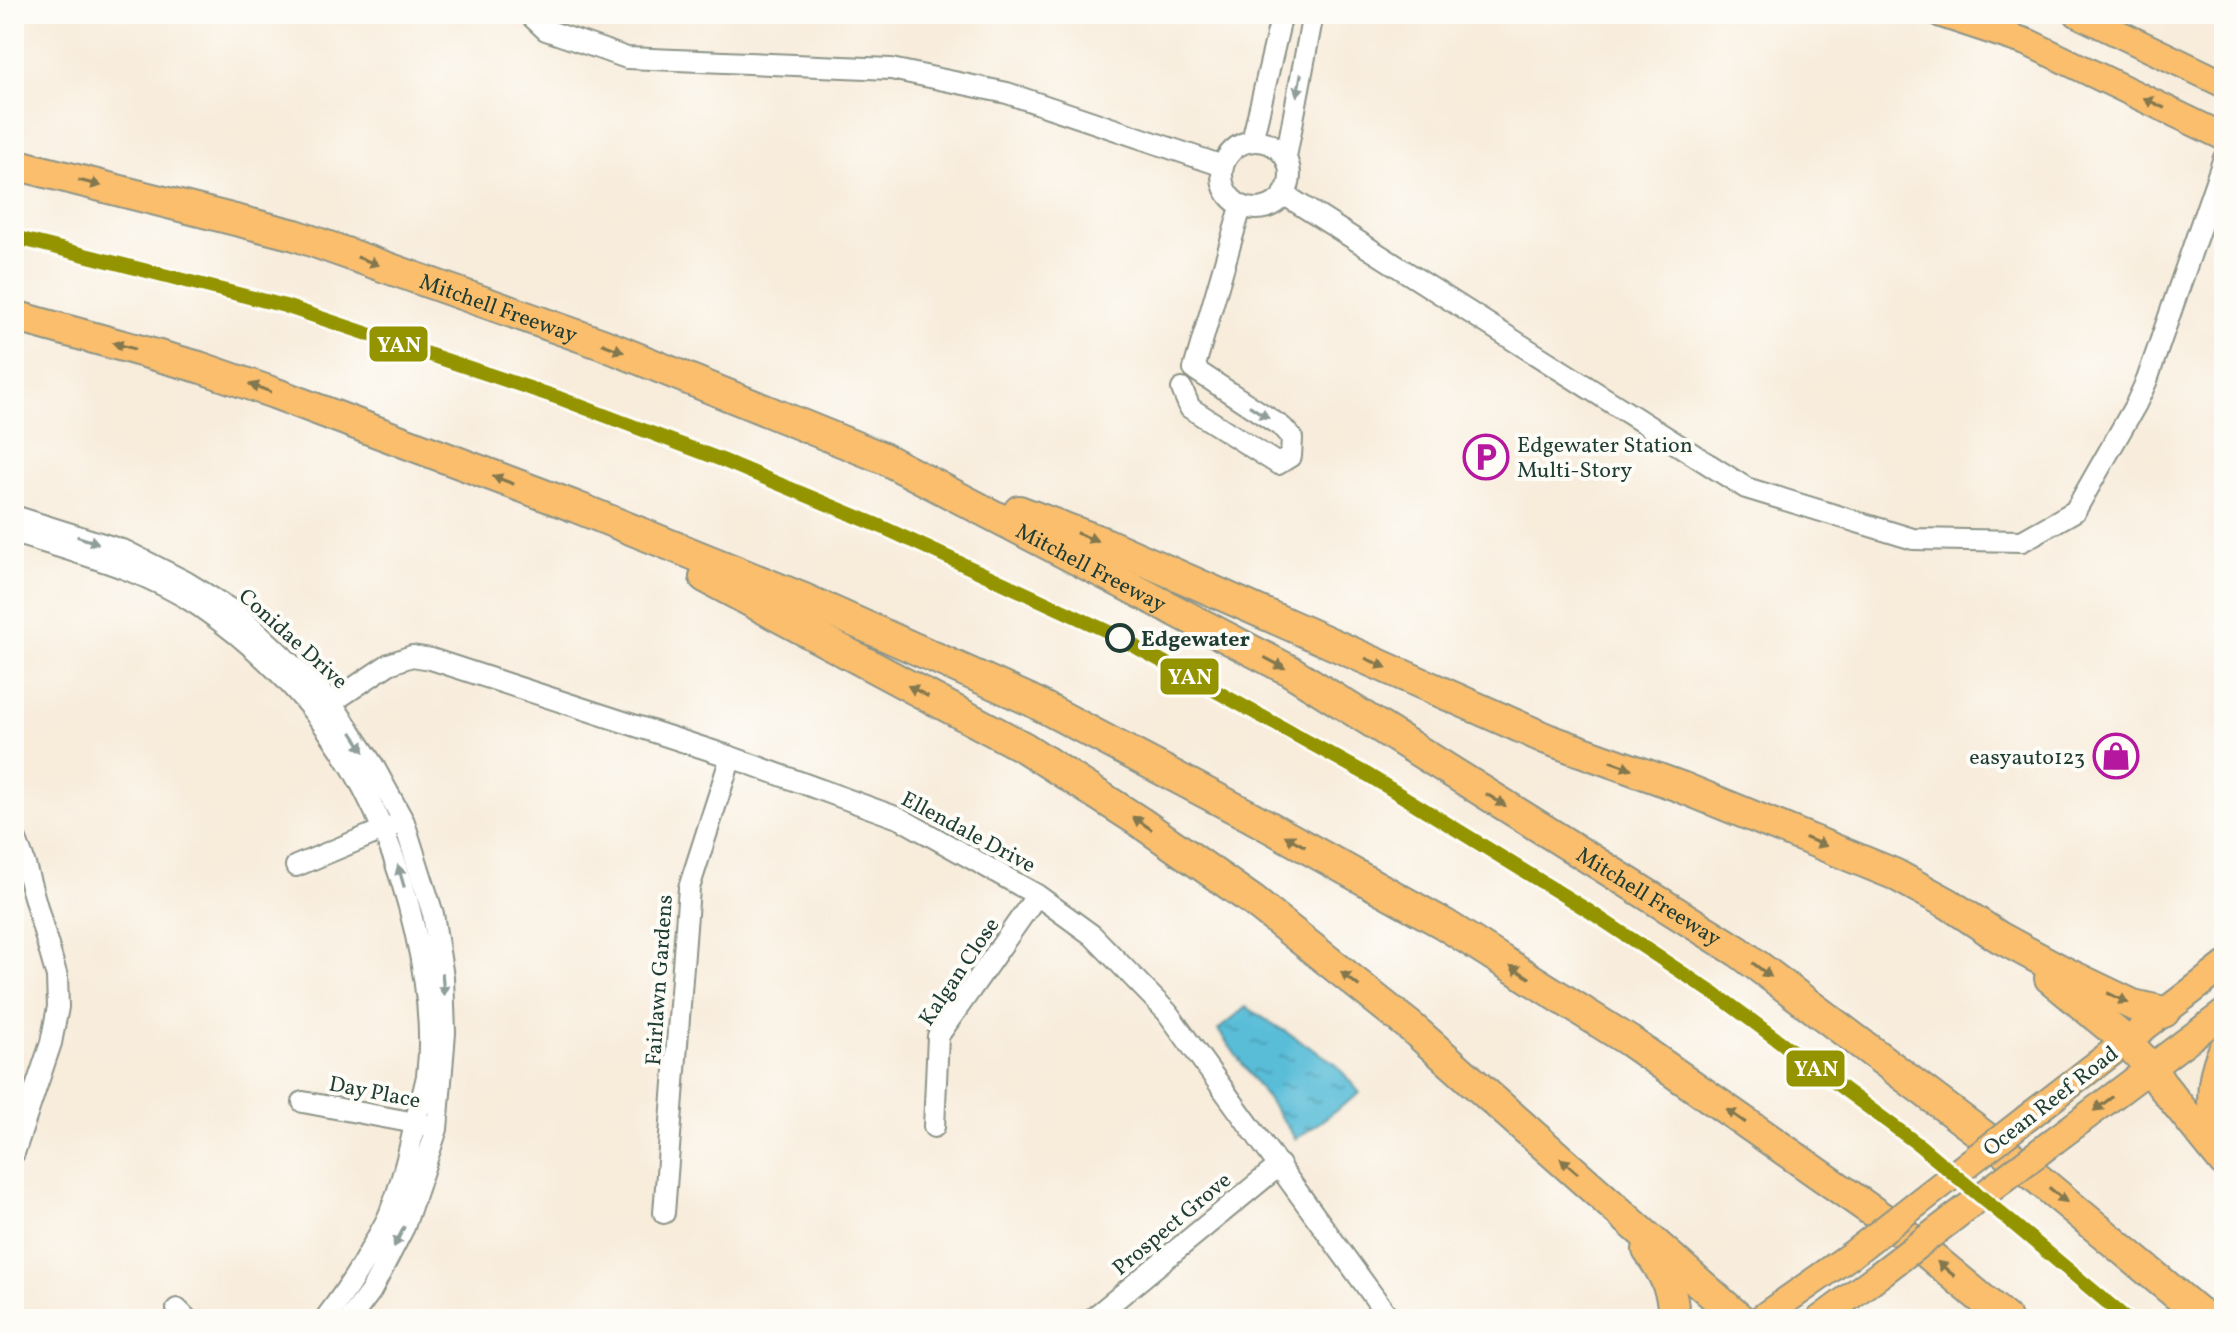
<svg xmlns="http://www.w3.org/2000/svg" width="2238" height="1333" font-family="Vollkorn,serif">
	<style>
		.water { fill: url(#water-ripples); stroke: #3c7d86; stroke-width: 2 }
		.lines { fill: none; stroke-linecap: round; stroke-linejoin: round }
		.minor-casing { stroke: #8c9488; stroke-width: 24 }
		.major-casing { stroke: #8c9488; stroke-width: 30 }
		.highway-casing { stroke: #8c9488; stroke-width: 34 }
		.minor { stroke: #fff; stroke-width: 20 }
		.major { stroke: #fabe6d; stroke-width: 26 }
		.highway { stroke: #fabe6d; stroke-width: 30 }
		.major-bridge-casing { stroke: #8c9488; stroke-width: 30; stroke-linecap: butt }
		.major-bridge { stroke: #fabe6d; stroke-width: 26 }
		.rail-1-casing { stroke: #fdfcf7; stroke-width: 20 }
		.rail-1 { stroke: #949300; stroke-width: 14 }
		.oneway { fill: #8f9e9a }
		.oneway2 { fill: #82774e }
		.stop-dot { fill: #fdfcf7; stroke: #1f3d34; stroke-width: 4 }
		.labels { text-anchor: middle; stroke-width: 8; stroke-linejoin: round; paint-order: stroke }
		.street-label { font-size: 22px; fill: #1f3d34; stroke: #fdfcf7 }
		.poi-label { font-size: 22px; fill: #1f3d34; stroke: #fdfcf7; text-anchor: start }
		.stop-label { font-size: 22px; font-weight: bold; fill: #1f3d34; stroke: #fdfcf7; text-anchor: start }
		.line-badge { stroke: #fdfcf7; stroke-width: 3 }
		.badge-label { font-size: 22px; text-anchor: middle; font-weight: bold; fill: #fff }
	</style>
	<defs>
		<pattern id="water-ripples" width="26" height="14" patternUnits="userSpaceOnUse" patternTransform="scale(2)"><rect width="26" height="14" fill="#5abdd8"/><path d="M2 4q2-2 4 0t4 0M15 11q2-2 4 0t4 0" fill="none" stroke="#4a9bb0"/></pattern>
	</defs>
	<rect width="100%" height="100%" fill="#fdfcf7"/>
	<filter id="ink" filterUnits="userSpaceOnUse"><feTurbulence type="fractalNoise" baseFrequency=".0125" numOctaves="2"/><feDisplacementMap in="SourceGraphic" scale="16" xChannelSelector="R" yChannelSelector="G"/><feConvolveMatrix kernelMatrix="1 2 1 2 8 2 1 2 1" color-interpolation-filters="sRGB"/></filter>
	<filter id="wash" filterUnits="userSpaceOnUse"><feTurbulence type="fractalNoise" baseFrequency=".006" numOctaves="4" result="noise"/><feDisplacementMap in="SourceGraphic" scale="32" xChannelSelector="R" yChannelSelector="G"/><feGaussianBlur stdDeviation="1.8" result="paint"/><feColorMatrix in="noise" values="0 0 0 0 0 0 0 0 0 0 0 0 0 0 0 0 0 1.4 0 .05"/><feComposite in="paint" operator="in"/></filter>
	<g filter="url(#wash)">
		<rect width="100%" height="100%" fill="#f8ecdb"/>
		<path class="water" d="M 1246,1007 L 1335,1063 L 1360,1093 L 1296,1139 L 1218,1030 Z"/>
	</g>
	<g filter="url(#ink)">
		<g class="lines">
			<g class="minor-casing">
				<path id="minor" d="M 529,14 L 546,30 L 627,58 L 891,69 L 1007,93 L 1223,166
					M1222 175a34 34 0 1 1 68 0a34 34 0 1 1-68 0Z
					M 1252,141 L 1282,14
					M 1286,157 L 1313,14
					M 1285,195 L 1746,488 L 1913,539 L 2022,541 L 2075,511 L 2136,404 L 2147,380 L 2224,158
					M 1182,389 L 1190,408 L 1278,464 L 1291,456 L 1292,438 L 1282,427 L 1194,369 L 1241,207
					M 14,516 L 125,551 L 186,582 L 238,614 L 331,702 L 373,765 L 404,822 L 433,914 L 443,977 L 445,1033 L 437,1129 L 404,1227 L 371,1291 L 350,1319
					M 14,533 C 77,553 144,569 199,606 C 316,686 384,794 415,931 C 426,978 433,1028 427,1076 C 424,1091 419,1107 415,1123 C 409,1153 402,1182 391,1210 C 387,1222 380,1232 374,1243 C 360,1270 344,1294 325,1319
					M 316,713 L 389,664 L 412,656 L 431,659 L 731,757 L 901,819 L 1037,895 L 1092,935 L 1167,1012 L 1390,1319
					M 14,835 L 23,858 L 57,977 L 58,1007 L 51,1043 L 14,1153
					M 296,866 L 397,824
					M 303,1102 L 426,1125
					M 934,1127 L 938,1036 L 1037,895
					M 664,1213 L 689,888 L 731,757
					M 177,1309 L 187,1319
					M 1092,1319 L 1280,1165"/>
			</g>
			<g class="major-casing">
				<path id="major" d="M 1941,14 L 2029,43 L 2224,137
					M 2078,14 L 2224,84
					M 2027,1118 L 2224,966
					M 2055,1140 L 2224,1013
					M 1760,1319 L 1851,1255
					M 1820,1319 L 1879,1275"/>
			</g>
			<g class="highway-casing">
				<g id="highway">
					<path id="s1" d="M 14,164 L 295,235 L 602,344 L 883,458 L 1289,670 L 1739,952 L 2013,1158 L 2206,1319"/>
					<path d="M 14,316 L 199,367 L 274,393 L 576,507 L 804,599 L 1030,700 L 1248,815 L 1444,924 L 1629,1041 L 1902,1232 L 2006,1319"/>
					<path d="M 1019,511 L 1107,544 L 1547,739 L 1681,787 L 1894,874 L 1949,904 L 1999,937 L 2062,971 L 2133,1005 L 2164,1012"/>
					<path d="M 705,577 L 1025,748 L 1140,822 L 1253,901 L 1411,1027 L 1740,1319"/>
					<path d="M 2050,978 L 2126,1041 L 2151,1068 L 2161,1084 L 2224,1162"/>
					<path d="M 2220,1152 C 2212,1118 2208,1083 2224,1050"/>
					<path d="M 1648,1250 C 1663,1271 1675,1292 1673,1319"/>
				</g>
			</g>
			<use href="#minor" class="minor"/>
			<use href="#major" class="major"/>
			<use href="#highway" class="highway"/>
			<g class="major-bridge-casing">
				<path id="major-bridge" d="M 1851,1255 L 2027,1118
					M 1879,1275 L 2055,1140"/>
			</g>
			<use href="#major-bridge" class="major-bridge"/>
			<g class="rail-1-casing">
				<path id="rail-1" d="M 14,237 L 285,306 L 559,398 L 722,460 L 882,527 L 1109,632 L 1368,775 L 1589,911 L 1728,1003 L 1919,1145 L 2127,1319"/>
			</g>
			<use href="#rail-1" class="rail-1"/>
		</g>
		<defs><path id="oneway-solid" d="M-6-.8H1V-3.2L6.5 0L1 3.2V.8H-6Z" transform="scale(2)"/></defs>
		<g class="oneway">
			<use href="#oneway-solid" transform="translate(1299 85) rotate(101)"/>
			<use href="#oneway-solid" transform="translate(1259 412) rotate(33)"/>
			<use href="#oneway-solid" transform="translate(88 540) rotate(18)"/>
			<use href="#oneway-solid" transform="translate(358 742) rotate(57)"/>
			<use href="#oneway-solid" transform="translate(401 876) rotate(-106)"/>
			<use href="#oneway-solid" transform="translate(443 984) rotate(86)"/>
			<use href="#oneway-solid" transform="translate(399 1237) rotate(117)"/>
		</g>
		<g class="oneway2">
			<use href="#oneway-solid" transform="translate(2154 103) rotate(-154)"/>
			<use href="#oneway-solid" transform="translate(90 183) rotate(14)"/>
			<use href="#oneway-solid" transform="translate(368 261) rotate(20)"/>
			<use href="#oneway-solid" transform="translate(124 346) rotate(-164)"/>
			<use href="#oneway-solid" transform="translate(613 348) rotate(22)"/>
			<use href="#oneway-solid" transform="translate(260 388) rotate(-161)"/>
			<use href="#oneway-solid" transform="translate(503 480) rotate(-159)"/>
			<use href="#oneway-solid" transform="translate(1087 537) rotate(21)"/>
			<use href="#oneway-solid" transform="translate(1275 663) rotate(28)"/>
			<use href="#oneway-solid" transform="translate(1376 663) rotate(24)"/>
			<use href="#oneway-solid" transform="translate(918 691) rotate(-152)"/>
			<use href="#oneway-solid" transform="translate(1621 765) rotate(20)"/>
			<use href="#oneway-solid" transform="translate(1496 800) rotate(32)"/>
			<use href="#oneway-solid" transform="translate(1142 823) rotate(-146)"/>
			<use href="#oneway-solid" transform="translate(1295 841) rotate(-151)"/>
			<use href="#oneway-solid" transform="translate(1816 842) rotate(22)"/>
			<use href="#oneway-solid" transform="translate(1762 970) rotate(37)"/>
			<use href="#oneway-solid" transform="translate(1520 972) rotate(-148)"/>
			<use href="#oneway-solid" transform="translate(1350 979) rotate(-141)"/>
			<use href="#oneway-solid" transform="translate(2118 998) rotate(26)"/>
			<use href="#oneway-solid" transform="translate(2103 1104) rotate(143)"/>
			<use href="#oneway-solid" transform="translate(1736 1116) rotate(-145)"/>
			<use href="#oneway-solid" transform="translate(1569 1166) rotate(-139)"/>
			<use href="#oneway-solid" transform="translate(2058 1195) rotate(40)"/>
			<use href="#oneway-solid" transform="translate(1946 1269) rotate(-140)"/>
		</g>
	</g>
	<defs>
		<g id="parking-ring" transform="scale(2.3)"><circle r="9.5" fill="#fdfcf7" stroke="#b5179e" stroke-width="1.5"/><path d="M-3.5-5.5H1a3.5 3.5 0 0 1 0 7H-1V5.5H-3.5ZM-1-3.4V-.6H.8a1.4 1.4 0 0 0 0-2.8Z" fill="#b5179e"/></g>
		<g id="shop-ring" transform="scale(2.3)"><circle r="9.5" fill="#fdfcf7" stroke="#b5179e" stroke-width="1.5"/><path d="M-5-2.5h2.3a2.7 3.5 0 0 1 5.4 0H5L5.5 6h-11ZM-1.5-2.5h3a1.5 2.3 0 0 0-3 0Z" fill="#b5179e"/></g>
	</defs>
	<g fill-rule="evenodd">
		<use href="#parking-ring" x="1486" y="457"/>
		<use href="#shop-ring" x="2116" y="756"/>
	</g>
	<circle class="stop-dot" cx="1120" cy="638" r="13"/>
	<g class="labels">
		<g class="street-label">
			<text dy="8" stroke="none"><textPath href="#s1" startOffset="506">Mitchell Freeway</textPath></text>
			<text dy="8" stroke="none"><textPath href="#s1" startOffset="1154">Mitchell Freeway</textPath></text>
			<text transform="translate(294 638) rotate(42)" y="8">Conidae Drive</text>
			<text transform="translate(969 831) rotate(28)" y="8">Ellendale Drive</text>
			<text dy="8" stroke="none"><textPath href="#s1" startOffset="1802">Mitchell Freeway</textPath></text>
			<text transform="translate(958 971) rotate(-56)" y="8">Kalgan Close</text>
			<text transform="translate(658 980) rotate(-86)" y="8">Fairlawn Gardens</text>
			<text transform="translate(375 1091) rotate(11)" y="8">Day Place</text>
			<text transform="translate(2050 1100) rotate(-38)" y="8">Ocean Reef Road</text>
			<text transform="translate(1171 1223) rotate(-40)" y="8">Prospect Grove</text>
		</g>
		<g class="poi-label">
			<text x="1517" y="452">Edgewater Station<tspan x="1517" dy="25">Multi-Story</tspan></text>
			<text x="2085" y="764" text-anchor="end">easyauto123</text>
		</g>
		<g class="stop-label">
			<text x="1141" y="646">Edgewater</text>
		</g>
	</g>
	<g class="line-badge">
		<rect x="368" y="325" width="61" height="38" rx="8" fill="#949300"/>
		<rect x="1159" y="657" width="61" height="39" rx="8" fill="#949300"/>
		<rect x="1785" y="1049" width="61" height="39" rx="8" fill="#949300"/>
	</g>
	<g class="badge-label">
		<text x="399" y="352">YAN</text>
		<text x="1190" y="684">YAN</text>
		<text x="1816" y="1076">YAN</text>
	</g>
	<rect width="2238" height="1333" fill="none" stroke="#fdfcf7" stroke-width="48"/>
</svg>
